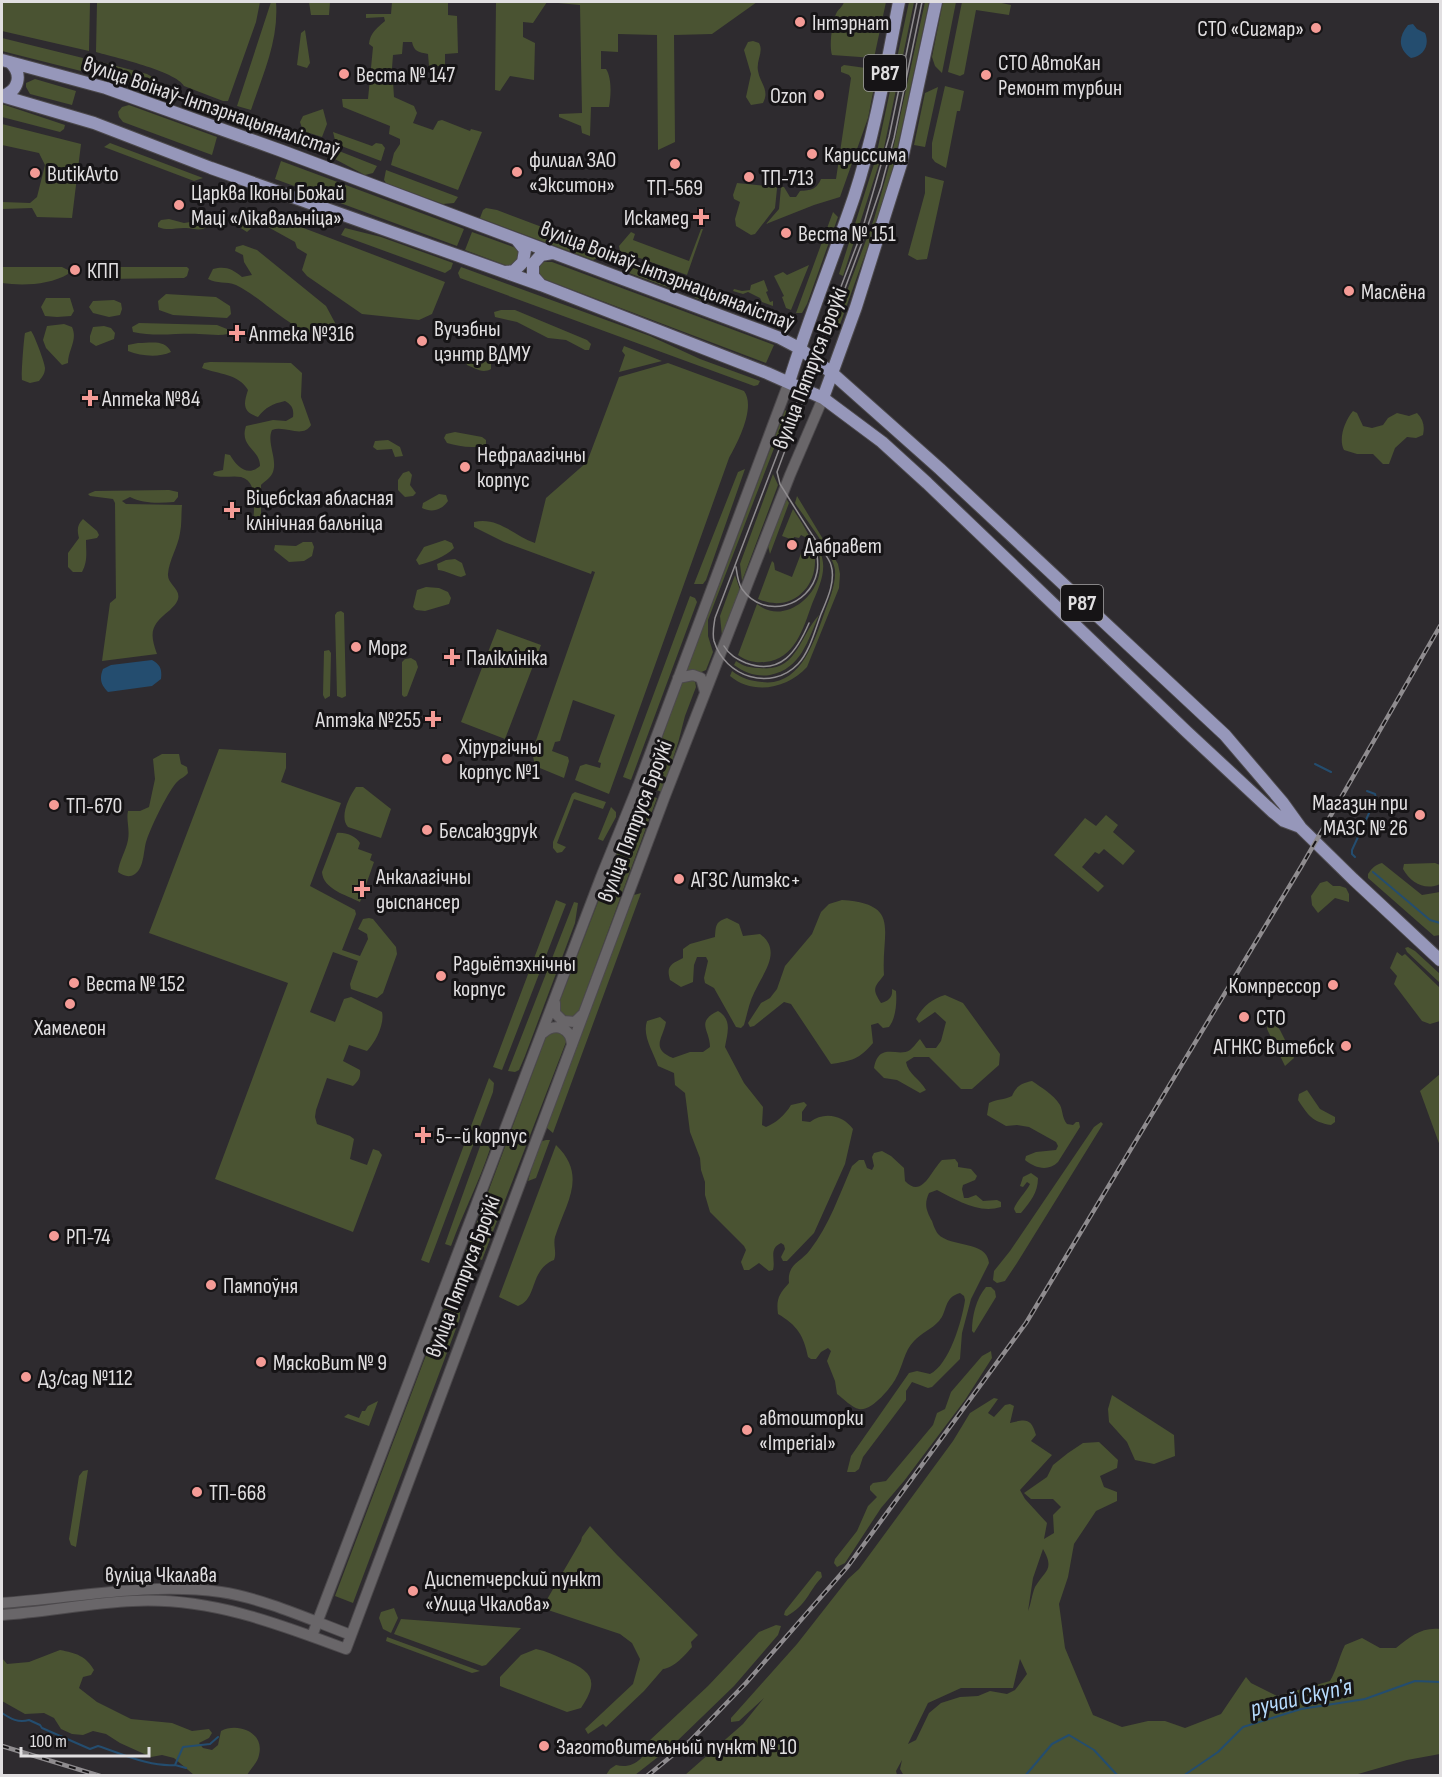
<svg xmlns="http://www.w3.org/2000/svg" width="1442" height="1777" font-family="'Sofia Sans Condensed',sans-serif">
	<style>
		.green { fill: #4a5332; fill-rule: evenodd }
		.water { fill: #244d6f }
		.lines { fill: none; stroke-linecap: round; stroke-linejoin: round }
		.stream { stroke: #244d6f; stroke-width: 2 }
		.secondary-casing { stroke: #4c494c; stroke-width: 12 }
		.primary-casing { stroke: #4c494c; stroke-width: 14 }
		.secondary { stroke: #696669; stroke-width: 10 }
		.primary { stroke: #9697ba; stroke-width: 12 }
		.tram { stroke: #8f8c8f; stroke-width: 1.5 }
		.rail-casing { stroke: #8f8c8f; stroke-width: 4.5 }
		.rail { stroke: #161416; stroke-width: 2; stroke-dasharray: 7; stroke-linecap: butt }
		.poi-dot { fill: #f59b96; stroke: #161416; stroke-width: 2 }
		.labels { text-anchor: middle; stroke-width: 6; stroke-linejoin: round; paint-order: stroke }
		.shield { fill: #161416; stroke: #a4a2a4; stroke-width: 1.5 }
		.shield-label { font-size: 21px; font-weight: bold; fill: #e1dfe1 }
		.poi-label { font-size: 22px; fill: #e1dfe1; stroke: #161416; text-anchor: start }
		.street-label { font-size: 22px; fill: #e1dfe1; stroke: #161416 }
		.water-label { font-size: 24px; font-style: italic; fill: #b6dbfe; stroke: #161416 }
	</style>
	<rect width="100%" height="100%" fill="#2e2b2f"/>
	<path class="green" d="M 2,2 L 90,2 L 89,51 L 2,31 Z
		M 97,2 L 260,2 L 256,22 L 228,101 L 223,101 L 184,86 C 176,71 113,57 96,52 Z
		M 271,2 L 276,2 C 279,40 263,74 251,110 L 237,106 Z
		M 309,2 L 330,2 L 329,15 L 311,15 Z
		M 392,2 L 448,2 L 448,15 L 457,16 L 458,53 L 445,54 L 445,66 L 429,66 L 428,54 C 419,52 414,52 412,42 L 403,42 L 402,54 L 393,55 L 391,81 L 393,82 L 394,97 L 414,106 L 417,113 L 413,123 L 433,130 L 438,121 L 442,120 L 470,131 L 471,129 L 482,132 L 458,190 L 391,165 L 394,153 L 400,144 L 400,139 L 389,134 L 390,126 L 343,107 L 342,99 L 368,99 L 373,47 L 369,44 C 370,33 377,28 385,21 L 384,17 L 366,18 L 366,14 L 391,14 Z
		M 496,2 L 757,2 L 712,34 L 674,35 L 675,142 L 658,150 L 657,35 L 618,34 L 618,52 L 601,51 L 601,69 L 606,69 C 612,78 611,96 609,107 L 591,107 L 590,136 L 582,133 L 581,126 L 559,117 L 559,114 L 582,113 L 580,5 L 547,2 L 533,23 L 523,22 L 523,37 L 535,43 L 534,80 L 510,76 L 500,91 L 495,90 Z
		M 844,2 L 886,2 L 874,58 L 832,55 C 829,47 832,22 836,14 C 838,9 842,8 844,2 Z
		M 909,2 L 914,2 L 884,148 L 843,276 L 839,274 L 875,161 Z
		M 925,2 L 929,2 L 894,164 L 877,221 L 838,330 L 833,328 L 874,219 L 890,163 Z
		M 943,2 L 956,2 L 942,73 L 935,66 L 932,57 Z
		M 962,2 L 997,2 L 1011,5 L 1009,15 L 976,10 L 964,74 L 960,76 L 948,72 Z
		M 305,30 L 310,63 L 307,68 L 297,65 L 301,33 Z
		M 2,38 L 83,58 L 81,71 L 2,51 Z
		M 753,41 L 759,43 C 764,52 756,60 758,71 C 760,83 770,90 763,103 L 751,105 L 746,97 L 751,74 L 744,50 L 748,42 Z
		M 97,61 L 147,74 C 155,78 156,82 153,90 L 88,73 L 92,63 Z
		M 844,65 L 873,69 L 877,72 L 868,118 L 840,197 L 814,205 L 766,224 L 779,209 L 781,187 L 784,187 L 790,197 L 796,197 L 800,191 C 811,190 816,190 821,179 L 836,179 L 851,78 L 849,75 L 841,72 L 841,67 Z
		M 35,79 L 76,91 L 72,105 L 30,94 L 26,87 L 26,83 Z
		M 945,86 L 964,91 L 960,111 L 957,111 L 946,168 L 935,162 L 932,158 L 932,143 Z
		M 938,87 L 925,147 L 914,145 L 925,93 Z
		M 2,104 L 65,125 L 64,129 L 60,132 L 2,117 Z
		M 129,105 L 217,137 L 212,155 L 123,122 L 119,117 L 118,112 L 122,107 Z
		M 323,109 L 327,124 L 322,137 L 303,131 L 300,122 L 303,116 Z
		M 2,124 L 81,144 L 72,218 L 37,217 L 32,208 L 2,209 L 2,202 L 30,203 L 37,197 L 45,165 L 39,153 L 2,145 Z
		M 333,132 L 372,146 L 376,143 L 382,144 L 385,148 L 381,161 L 336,144 Z
		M 298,135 L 306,138 L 377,166 L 373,173 L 365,175 L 331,157 L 290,143 L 291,139 Z
		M 110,143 L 203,178 L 194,181 L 104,147 Z
		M 281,161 L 464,229 L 457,246 L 275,179 Z
		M 386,170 L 458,197 L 454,203 L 443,204 L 386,183 L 384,180 Z
		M 774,175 L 778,179 L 775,208 L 755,234 L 751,235 L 736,226 L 735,219 L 740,202 L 734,199 L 733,195 L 737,183 L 767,186 L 770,177 Z
		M 925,176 L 944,181 L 927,259 L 917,260 L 908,255 L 925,193 Z
		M 486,208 L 497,210 L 603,250 L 600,257 L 593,260 L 480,218 L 483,210 Z
		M 255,212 L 267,214 L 445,282 L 432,314 L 419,320 L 362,314 L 307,276 L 302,270 L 307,254 L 297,248 L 295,242 L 268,227 L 256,224 L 247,232 L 236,225 L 247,214 Z
		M 833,212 L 838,217 L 807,304 L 802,313 L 796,313 Z
		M 169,219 L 184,223 L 204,220 L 208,222 L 208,226 C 199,233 193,227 184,228 C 174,228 168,231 158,227 L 158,223 L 161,220 Z
		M 345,228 L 381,237 L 453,263 L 451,269 L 445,273 L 341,235 Z
		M 701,229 L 703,229 L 687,275 L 620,251 L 619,246 L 631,232 L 635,234 L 633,240 L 689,261 Z
		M 472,232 L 516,248 L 519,254 L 515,266 L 508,266 L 465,250 Z
		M 243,245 L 257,250 L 326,306 L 340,332 C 336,333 330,336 326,336 C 298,338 262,297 236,285 C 226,281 217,284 208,279 L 213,269 C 226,266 232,269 242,277 L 252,275 L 244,262 L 243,255 L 235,251 L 236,247 Z
		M 620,255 L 684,281 L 684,284 L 680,290 L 675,290 L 626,272 Z
		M 544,262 L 552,262 L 774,345 L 766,363 L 544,279 L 538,273 L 539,266 Z
		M 809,265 L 791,310 L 786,308 L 782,297 L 784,296 L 774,276 L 783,272 L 787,275 Z
		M 2,267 L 62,267 L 68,270 L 68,274 C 50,285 22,286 2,283 Z
		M 93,267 L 187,267 L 189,269 L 187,276 L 184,278 L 100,279 L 93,276 L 91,272 Z
		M 461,267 L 650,336 L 700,359 L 760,381 L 758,385 L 754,386 L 460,278 L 458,273 Z
		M 764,280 L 768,291 L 766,292 L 770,302 L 773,301 L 773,306 L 762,302 L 760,298 L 748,292 L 743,294 L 733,291 L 734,289 L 742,291 L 750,290 L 751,285 Z
		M 694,285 L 725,296 L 721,305 L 695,298 L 692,290 Z
		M 166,294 L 216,297 L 230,306 L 231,314 L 227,318 L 173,315 L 159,310 L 158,301 Z
		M 46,298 L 70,298 L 74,311 L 71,316 L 57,317 L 45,316 L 41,307 Z
		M 114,300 L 121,303 L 122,309 L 120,315 L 109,317 L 93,313 L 89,307 L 93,301 Z
		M 501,310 L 515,310 L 587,340 L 591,344 L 589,350 L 585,350 L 566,340 L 548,338 L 517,322 L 495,317 L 494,312 Z
		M 139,323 L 217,325 L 227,329 L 228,334 C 218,336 209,334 199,334 C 177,333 155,337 133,332 L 132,327 Z
		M 64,324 L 72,327 C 78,340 68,350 68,363 L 62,365 L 46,348 L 43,340 L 47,326 Z
		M 104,326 L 111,328 L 115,333 L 114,339 L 96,346 L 90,342 L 90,336 L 93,327 Z
		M 31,331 C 34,334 45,363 45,368 C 45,374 42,377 39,381 L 30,383 L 22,380 C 21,375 24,337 25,333 Z
		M 138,343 C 151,343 165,339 171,352 C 158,358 141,356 128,351 L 128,345 Z
		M 624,346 L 662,361 L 619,372 L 625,355 L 622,351 Z
		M 468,356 C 476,357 479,361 489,362 L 491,364 L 491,369 C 482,374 475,368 467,365 L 465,360 Z
		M 210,362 L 291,363 L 302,373 L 301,397 L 311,425 C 303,439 285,425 272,430 C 266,443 279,461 272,474 C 270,478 264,482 261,485 L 261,519 L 259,526 L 254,528 L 253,526 C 253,512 260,482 241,477 C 231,475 223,479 213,475 L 214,472 L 223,470 L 225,454 L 230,455 C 237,467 248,477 260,466 C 260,449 239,447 246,426 L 273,420 L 286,421 L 293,417 C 294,409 292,405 285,401 C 272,404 266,407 258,417 C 243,412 243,405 248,390 C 239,374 218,374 202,368 L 204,363 Z
		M 668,363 L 744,391 C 756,407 738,442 729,458 L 609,794 L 575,780 L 580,766 L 586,764 L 600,768 L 601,763 L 598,762 L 615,715 L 573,700 L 560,741 L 555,742 L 552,751 L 568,757 L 569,761 L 564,778 L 535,766 L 532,752 L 595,572 L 592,571 L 591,574 L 504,542 L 474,527 L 474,522 C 498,516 514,536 535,543 L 546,498 L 587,462 L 619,377 Z
		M 785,410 L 788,412 L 708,620 L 708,636 L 713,652 L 706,670 L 699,673 L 686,672 Z
		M 1353,411 L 1357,413 L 1363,426 L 1372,428 L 1383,425 L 1388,418 L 1397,413 L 1409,416 L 1417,413 C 1423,419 1425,426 1423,435 L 1416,438 L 1407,437 L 1395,448 L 1389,464 L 1383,464 L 1373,454 L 1357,454 L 1344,450 C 1338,439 1345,420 1353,411 Z
		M 455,432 L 482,437 L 486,440 L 486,444 C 475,450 459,446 447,443 L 444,438 L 446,434 Z
		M 388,440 L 400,447 L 403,456 L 395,457 L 392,449 L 377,450 L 373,447 L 375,441 Z
		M 745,469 L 706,580 L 703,584 L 694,584 L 738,472 Z
		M 409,471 L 412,475 L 410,485 L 416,493 L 413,496 L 405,497 L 398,490 L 398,480 L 403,473 Z
		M 773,474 L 778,485 L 742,581 L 740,564 Z
		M 169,490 L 178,492 L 178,497 L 174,502 C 160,503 143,504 130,497 L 122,501 L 126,504 L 182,505 C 181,514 182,524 180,533 C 178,547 169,560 168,574 C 167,584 181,589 178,599 C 177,603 173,607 170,610 C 151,625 149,632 157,654 L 102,661 L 110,603 L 116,598 L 115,503 L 113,499 L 90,496 L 88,494 L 95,491 Z
		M 439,494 L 446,495 L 448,501 C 442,510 432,513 422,508 L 423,503 Z
		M 797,496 L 838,564 L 840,574 L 839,588 L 807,667 C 788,688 754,696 730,676 L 732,671 C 741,678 750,681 762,682 C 800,687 814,642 824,614 C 829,600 836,585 835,570 C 834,555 804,517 795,503 Z
		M 786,498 L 789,503 L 770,554 L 768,546 Z
		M 793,509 C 801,522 811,535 814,551 C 821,586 791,614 758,599 L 772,561 L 774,563 L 775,570 L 792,577 L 807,538 L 801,535 L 799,538 L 794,537 L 793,540 L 782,536 Z
		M 83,519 L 97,531 L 99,535 L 97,538 L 86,540 C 86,552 88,561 82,572 L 73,572 L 68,567 L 68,553 L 79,538 C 77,530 77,525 83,519 Z
		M 445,540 L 452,543 L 454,548 C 445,557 431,562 419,565 L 416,560 L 424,547 Z
		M 303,542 L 312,542 L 314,547 L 312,556 L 304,561 L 289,562 L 274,550 L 275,545 L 296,546 Z
		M 819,550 C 829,568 819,587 812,604 C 803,629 795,659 765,662 C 755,663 746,661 738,655 L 757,604 C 780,623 810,603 818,579 C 821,570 820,559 819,550 Z
		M 455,559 L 462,563 L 466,575 L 461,577 C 453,575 447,571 438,570 L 437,564 L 446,560 Z
		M 735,575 L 740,590 L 722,636 L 720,616 Z
		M 426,587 L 439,588 L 448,592 L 451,598 L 449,604 L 425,611 L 416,610 L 413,607 L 417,590 Z
		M 690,596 L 695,598 L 697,602 L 631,780 L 623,777 Z
		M 341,611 L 344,613 L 346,696 L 342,698 L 337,696 L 335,615 L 337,612 Z
		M 819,615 C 808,640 801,669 770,675 C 757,677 745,673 734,665 L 736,661 C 743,666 750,668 759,668 C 797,673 799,637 819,615 Z
		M 497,629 L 541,645 L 505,739 L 461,722 Z
		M 329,650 L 331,653 L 330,696 L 325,699 L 323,695 L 324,651 Z
		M 411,658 L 416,661 L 418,667 L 407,696 L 404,697 L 402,695 L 402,662 L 405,659 Z
		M 685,680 L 695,681 L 696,687 L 685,716 L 678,743 L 662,792 L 645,786 L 682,682 Z
		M 219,749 L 286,753 L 286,768 L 281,782 L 341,803 L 310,886 L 355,910 L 356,914 L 342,950 L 360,956 L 368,939 L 367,934 L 358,929 L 363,919 L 369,918 L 373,919 L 396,947 L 397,954 L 383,993 L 377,998 L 351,989 L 350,984 L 358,961 L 333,952 L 310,1012 L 335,1022 L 344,999 L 351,997 L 382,1012 C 385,1024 375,1043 367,1051 L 349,1045 L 343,1061 L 360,1070 C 361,1077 358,1082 353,1086 L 327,1078 L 316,1110 L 315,1117 L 317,1124 L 350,1136 L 354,1139 L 350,1159 L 367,1165 L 373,1149 L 379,1151 L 382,1155 L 353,1232 L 215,1179 L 288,983 L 149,933 Z
		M 162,754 L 179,754 L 181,764 L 187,767 L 188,773 C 185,777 181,778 178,781 C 169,789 151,827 147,839 C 143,849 145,867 135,874 C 129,878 124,876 118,872 C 119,861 126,851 128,840 C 130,829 126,820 128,811 L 140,811 L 149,807 L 155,779 L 153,759 Z
		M 356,787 L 363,787 L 391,809 L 381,838 L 348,827 C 339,817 349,797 356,787 Z
		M 575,792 L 606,802 L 603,809 L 574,799 L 557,843 L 566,847 L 562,852 L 557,853 L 553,848 L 553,842 L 572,794 Z
		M 640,793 L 657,798 L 578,1013 L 574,1017 L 564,1018 L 560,1013 L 559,1003 Z
		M 611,807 L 616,812 L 616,817 L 603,841 L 598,839 Z
		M 1106,815 L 1118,825 L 1113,832 L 1135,851 L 1123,865 L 1104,849 L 1099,854 L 1095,852 L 1082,867 L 1104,886 L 1098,892 L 1054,855 L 1085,818 L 1096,826 Z
		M 337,833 C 345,832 356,836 360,843 L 358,849 L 372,854 L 370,860 L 374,862 L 360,902 C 346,895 323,889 322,872 Z
		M 1382,863 L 1422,895 L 1440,892 L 1440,935 L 1434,936 L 1368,878 L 1368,874 C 1372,868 1375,865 1382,863 Z
		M 1435,863 L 1440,865 L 1440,884 C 1425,891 1411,883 1403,869 L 1404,864 Z
		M 1327,881 L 1333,886 L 1340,886 L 1346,888 L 1349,894 L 1349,902 L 1335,898 L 1318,913 L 1312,905 L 1311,896 L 1320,883 Z
		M 641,893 L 553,1133 L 547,1128 L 547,1123 L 634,895 Z
		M 556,900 L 566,904 L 502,1070 L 493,1067 Z
		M 842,900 C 902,904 881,931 884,975 C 875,987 871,988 881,1003 C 889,1001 893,997 892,989 L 896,991 C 897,1002 896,1018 889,1027 L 883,1028 L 878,1023 L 871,1025 L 873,1043 C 860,1059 851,1061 831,1064 L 791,1004 L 784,1002 L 754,1026 L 750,1027 L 748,1023 L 761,1003 L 770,998 L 777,989 L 785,966 L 812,934 L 821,912 L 829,904 Z
		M 574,902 L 578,903 L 575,923 L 525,1056 L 519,1070 L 515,1072 L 508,1071 Z
		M 727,918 L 739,924 L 743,936 L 760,934 C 783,951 763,973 754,993 C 749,1003 747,1015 744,1025 L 741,1028 L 736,1027 L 714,988 L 705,983 L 704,978 L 708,961 L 706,957 L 697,957 L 694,965 L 693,982 L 681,987 L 670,980 C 666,966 671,964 683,958 L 683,949 L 690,944 L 715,937 C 716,926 715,922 727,918 Z
		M 1408,947 L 1415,951 L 1440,974 L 1440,983 L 1407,952 L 1405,948 Z
		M 1397,952 L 1402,956 L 1405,954 L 1440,988 L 1440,1021 L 1430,1024 L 1422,1021 L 1394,984 L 1397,976 L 1390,968 Z
		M 945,995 L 963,1003 L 1000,1054 L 999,1065 L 972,1089 L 961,1089 L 929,1057 L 914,1057 L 906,1062 C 908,1074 920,1079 926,1090 L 920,1093 L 897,1080 L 884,1078 L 874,1068 C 879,1041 898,1058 910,1050 C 913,1048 917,1042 920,1039 L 926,1048 L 936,1048 L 941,1041 L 946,1022 L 935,1012 L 919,1023 L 916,1019 C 923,1006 932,999 945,995 Z
		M 718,1011 C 733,1020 727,1034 725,1047 L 744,1083 L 763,1107 L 762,1125 L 766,1127 C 776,1123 785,1115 791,1105 L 804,1102 L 807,1105 L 802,1112 L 802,1121 L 810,1122 C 824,1111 843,1115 853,1129 L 845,1164 L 814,1233 L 787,1261 L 783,1261 L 781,1257 L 785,1249 L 784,1245 L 781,1243 C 768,1249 776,1260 773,1270 L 769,1271 L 759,1263 L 749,1270 L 744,1270 L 741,1262 L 746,1250 L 744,1246 L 710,1212 L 705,1195 L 705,1182 L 701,1170 L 700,1158 L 690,1132 L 685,1093 L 675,1085 L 674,1073 L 658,1066 C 653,1051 642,1036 647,1021 L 660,1017 L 666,1022 C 663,1039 650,1048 673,1058 L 690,1052 L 703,1052 L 710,1047 C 710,1030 695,1022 718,1011 Z
		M 1273,1021 L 1280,1030 L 1294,1058 L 1285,1066 L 1267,1029 L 1268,1022 Z
		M 556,1030 L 566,1037 L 566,1042 L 482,1260 L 465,1254 L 547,1034 Z
		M 1440,1074 L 1440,1146 L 1420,1091 Z
		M 489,1078 L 494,1083 L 493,1092 L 429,1263 L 421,1260 Z
		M 1032,1081 C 1042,1088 1053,1094 1060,1105 C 1063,1111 1062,1118 1067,1124 L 1073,1125 L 1076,1122 L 1079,1122 L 1080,1127 L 1058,1162 C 1048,1172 1035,1168 1025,1160 L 1026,1156 L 1036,1152 L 1056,1150 L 1058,1146 L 1056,1142 L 1029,1127 L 1017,1125 L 1006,1126 L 987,1115 L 989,1103 C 997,1099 1004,1100 1012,1096 C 1016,1086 1022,1083 1032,1081 Z
		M 1307,1090 L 1320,1109 L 1335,1117 L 1335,1122 L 1331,1125 C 1312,1122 1308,1115 1298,1100 L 1299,1094 Z
		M 1101,1122 L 1103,1124 L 1017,1263 L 1005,1281 L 997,1283 L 993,1280 L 994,1271 L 1010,1251 L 1094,1127 Z
		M 483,1138 L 490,1149 C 479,1182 463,1213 451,1246 L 445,1244 Z
		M 546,1140 L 550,1140 L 536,1178 L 528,1181 L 539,1142 Z
		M 556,1145 C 588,1176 566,1202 555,1237 C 553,1245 557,1253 554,1260 C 529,1270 538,1299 518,1306 L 499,1297 Z
		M 882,1151 L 891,1156 L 904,1168 L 905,1181 C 922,1199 930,1172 942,1160 L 955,1159 L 958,1163 L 958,1167 L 971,1169 L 977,1176 L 975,1180 L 963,1185 L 962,1189 L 964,1198 L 968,1198 L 976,1195 L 983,1201 L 997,1200 L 1001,1202 L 1001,1207 C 978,1214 957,1200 937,1190 L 929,1193 C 924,1204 926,1210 932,1221 C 933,1224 935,1230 938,1234 C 951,1248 987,1240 989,1263 L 971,1299 L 962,1333 L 960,1359 L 932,1387 L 928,1388 L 912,1382 L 906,1391 L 906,1400 L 863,1457 L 859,1469 L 855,1472 L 847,1472 L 851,1456 L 909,1373 L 917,1371 L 930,1374 C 949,1365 962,1321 965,1300 L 964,1296 L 960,1293 C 943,1298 948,1311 939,1321 C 932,1329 921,1333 914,1341 C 904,1351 903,1366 896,1378 C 891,1388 871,1412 859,1409 C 852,1408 843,1398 837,1394 L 835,1381 L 827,1361 L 831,1351 L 828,1348 L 821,1352 L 816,1359 L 811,1359 L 808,1357 C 804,1336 797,1325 778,1314 C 776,1299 779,1294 789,1283 C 787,1264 800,1263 810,1250 C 829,1226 840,1193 852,1166 L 859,1160 L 864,1160 L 867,1168 L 872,1170 L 874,1166 L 872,1157 L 874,1153 Z
		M 1031,1173 L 1038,1178 C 1038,1193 1030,1202 1021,1213 L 1016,1213 L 1014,1209 C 1015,1203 1026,1192 1030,1184 L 1027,1182 L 1023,1187 L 1020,1186 L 1023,1177 Z
		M 986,1287 L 991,1287 L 995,1291 L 996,1297 L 974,1333 L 972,1331 C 972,1316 976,1299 986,1287 Z
		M 451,1306 L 460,1312 L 460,1318 L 353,1603 L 335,1596 L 443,1310 L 447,1307 Z
		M 991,1351 L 992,1358 L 965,1400 L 904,1481 L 881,1508 L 845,1563 L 837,1567 L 834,1563 L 835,1559 L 857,1531 L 868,1506 L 877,1497 L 870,1490 L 870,1486 L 873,1483 L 886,1481 L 933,1425 L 937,1413 L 945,1409 L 951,1392 L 982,1356 Z
		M 1112,1395 L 1174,1435 L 1175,1456 L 1154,1464 L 1135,1460 L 1127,1442 L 1109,1422 L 1108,1409 Z
		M 994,1398 L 998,1399 L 988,1413 L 994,1417 L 1005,1405 L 1010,1404 L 1014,1406 L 1010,1423 C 1026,1419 1031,1418 1036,1435 L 1031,1441 L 1052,1455 L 1020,1490 L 1025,1499 L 1047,1523 L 1044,1539 L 1054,1533 L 1053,1515 L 1061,1507 L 1053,1499 L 1031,1499 L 1024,1493 L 1047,1477 L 1053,1465 L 1068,1453 L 1083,1443 L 1099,1442 L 1118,1460 L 1117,1468 L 1100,1476 L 1104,1487 L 1117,1492 L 1117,1501 L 1096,1511 L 1074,1544 L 1068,1577 L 1059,1604 L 1065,1648 L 1093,1715 L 1122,1727 L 1148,1721 L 1165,1721 L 1185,1728 L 1221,1714 L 1246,1677 L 1251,1683 L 1277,1696 L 1330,1681 C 1337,1669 1339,1657 1345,1645 L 1362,1638 L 1380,1648 L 1396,1648 C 1410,1637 1421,1627 1440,1629 L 1440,1754 L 1407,1760 L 1351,1776 L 904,1776 L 900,1769 L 902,1760 L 896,1771 L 897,1775 L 685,1775 L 743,1724 L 764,1698 L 739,1721 L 731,1722 L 731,1718 L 797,1644 L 848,1579 L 859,1569 L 953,1441 L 970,1413 ZM 1043,1549 C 1055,1570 1045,1570 1035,1587 C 1032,1594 1031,1604 1028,1611 L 1033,1578 ZM 1020,1659 L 1027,1674 L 1015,1690 L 1007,1694 L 990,1691 L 978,1696 L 960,1697 L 941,1703 L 929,1713 L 916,1740 L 908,1744 L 928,1703 L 961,1688 L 1013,1688 Z
		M 378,1401 L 369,1426 L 344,1417 L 348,1414 L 359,1418 L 362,1411 L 365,1411 L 368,1406 Z
		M 88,1470 L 76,1547 L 71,1545 L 69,1539 L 79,1476 L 83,1471 Z
		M 590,1526 L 617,1555 L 698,1635 L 691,1642 L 692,1647 C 685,1655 674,1668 663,1669 L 644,1691 L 606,1727 L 603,1724 L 588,1734 L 585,1729 L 633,1684 L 640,1659 L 632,1643 L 620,1634 L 542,1608 L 581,1541 L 582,1537 Z
		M 817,1571 L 821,1572 L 822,1577 C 807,1593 808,1604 787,1616 L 784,1615 L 785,1611 Z
		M 394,1608 L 398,1618 L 391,1633 L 383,1629 L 379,1618 L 381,1612 Z
		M 401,1619 L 521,1628 L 486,1665 L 482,1666 L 394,1634 Z
		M 776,1625 L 781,1626 L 778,1635 L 734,1686 L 672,1746 L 635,1775 L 606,1775 L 610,1769 L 616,1765 C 633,1770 647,1757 649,1741 L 708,1686 L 759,1632 Z
		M 387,1637 L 480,1671 L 472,1673 L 386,1641 Z
		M 536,1649 C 546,1651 554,1655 563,1659 C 592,1671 600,1680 581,1708 L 567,1712 L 500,1686 L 500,1677 L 521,1655 Z
		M 60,1650 C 76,1653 86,1656 94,1670 L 91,1675 L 83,1677 L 79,1688 L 97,1702 L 131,1719 L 172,1723 L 192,1731 L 209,1729 L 212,1733 L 209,1738 L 199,1743 L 203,1748 L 212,1750 L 218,1745 L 221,1731 C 237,1722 265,1732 259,1755 C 258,1762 250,1770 247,1775 L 194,1775 L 174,1758 L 162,1755 L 151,1757 L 120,1743 L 106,1734 L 93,1731 L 83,1735 L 72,1734 L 61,1729 L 54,1718 L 44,1713 L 25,1714 L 2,1701 L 2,1658 L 7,1664 L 29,1662 Z"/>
	<path class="water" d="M 1413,24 L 1417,29 L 1425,33 C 1430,45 1424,56 1411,58 C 1398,49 1398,37 1408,25 Z
		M 152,660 C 161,665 162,670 161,679 L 152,686 L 108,692 C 101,685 99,679 103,669 L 111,665 Z"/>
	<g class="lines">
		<path class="stream" d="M 1315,764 L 1331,772
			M 1355,857 L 1352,854 L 1352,850 L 1376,798 L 1375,794 L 1367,791
			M 1373,872 L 1430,920 L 1440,923
			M 2,1713 C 11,1719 18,1723 29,1720 L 40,1725 L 42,1728 L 90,1749 L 98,1746 C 123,1754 149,1767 175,1765 L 183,1747 L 210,1744 L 218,1737
			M 175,1765 L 186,1768
			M 1025,1776 L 1052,1744 L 1069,1735 L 1094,1750 L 1118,1776
			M 1183,1776 L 1218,1752 L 1243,1727 L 1301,1709 L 1365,1699 L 1415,1681 L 1440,1682"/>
		<g class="secondary-casing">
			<path id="secondary" d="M 678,678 L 693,675 L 701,678 L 705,692
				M 555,1003 L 555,1013 L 563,1021 L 575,1022 L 582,1015
				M 543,1033 C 556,1022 571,1028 572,1045
				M 2,1603 C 75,1598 147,1582 221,1592 C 262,1598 311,1620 351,1635
				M 2,1615 C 46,1612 89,1603 133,1601 C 208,1597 277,1623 346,1649 L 665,796 L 790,475 L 823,398
				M 312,1636 L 601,877 L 638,786 L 789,382"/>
		</g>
		<g class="primary-casing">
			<path id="primary" d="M 2,60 L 106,88 L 282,151 L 740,323 L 780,338 L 799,348 L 832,373 L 940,469 L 1225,735 L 1283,803 L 1301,828 L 1353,879 L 1440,960
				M 2,96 L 94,123 L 211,168 L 541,285 L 767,373 L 823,398 L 882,442 L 927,483 L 1187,732 L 1273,812 L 1284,821 L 1300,827
				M 2,96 C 19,91 23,74 10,62
				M 505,272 L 514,271 L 523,262 L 525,250 L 517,240
				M 540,284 L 533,276 L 533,264 L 541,255 L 552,253
				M 789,382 C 808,320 833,259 854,197 C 875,133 886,67 899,2
				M 823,398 L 856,307 L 901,164 L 936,2"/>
		</g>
		<use href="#secondary" class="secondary"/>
		<use href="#primary" class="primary"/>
		<path class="tram" d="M 917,2 L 889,137 L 861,234 L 715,618 C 714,625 712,633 714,641 C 725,677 771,692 798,664 C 810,651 815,630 821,614 C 827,600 836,581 831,565 C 829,558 821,549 817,542 C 804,523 792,503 780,484 L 777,472 L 864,237 L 881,187 L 894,138 L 922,2
			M 736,567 C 737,574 738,583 742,589 C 764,620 810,607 817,572 C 819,563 817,553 815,544
			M 724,646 C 729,655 737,659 746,663 C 781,676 797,651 809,623"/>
		<g class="rail-casing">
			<path id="rail" d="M 2,1746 L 100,1776
				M 647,1776 L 690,1741 L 746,1683 L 848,1566 L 1026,1323 L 1301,867 L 1440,626"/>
		</g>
		<use href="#rail" class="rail"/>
	</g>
	<g class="poi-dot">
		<circle cx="800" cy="22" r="6"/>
		<circle cx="1316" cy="28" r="6"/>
		<circle cx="344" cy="74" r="6"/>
		<circle cx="986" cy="75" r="6"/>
		<circle cx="819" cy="95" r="6"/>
		<circle cx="812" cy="154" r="6"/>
		<circle cx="675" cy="164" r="6"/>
		<circle cx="517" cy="172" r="6"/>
		<circle cx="35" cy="173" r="6"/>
		<circle cx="749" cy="177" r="6"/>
		<circle cx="179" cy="205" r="6"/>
		<path d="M698 208h6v6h6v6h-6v6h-6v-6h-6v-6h6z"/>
		<circle cx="786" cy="233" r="6"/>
		<circle cx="75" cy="270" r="6"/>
		<circle cx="1349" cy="291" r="6"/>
		<path d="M234 324h6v6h6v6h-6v6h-6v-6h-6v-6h6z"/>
		<circle cx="422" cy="341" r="6"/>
		<path d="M87 389h6v6h6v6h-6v6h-6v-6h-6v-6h6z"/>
		<circle cx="465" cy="467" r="6"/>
		<path d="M229 501h6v6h6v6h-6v6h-6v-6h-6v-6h6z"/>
		<circle cx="792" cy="545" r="6"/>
		<circle cx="356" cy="647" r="6"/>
		<path d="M449 648h6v6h6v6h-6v6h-6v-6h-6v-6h6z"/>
		<path d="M430 710h6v6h6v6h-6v6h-6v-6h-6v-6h6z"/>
		<circle cx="447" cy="759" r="6"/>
		<circle cx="54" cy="805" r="6"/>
		<circle cx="1420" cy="815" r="6"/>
		<circle cx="427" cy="830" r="6"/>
		<circle cx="679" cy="879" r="6"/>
		<path d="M359 880h6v6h6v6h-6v6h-6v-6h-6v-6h6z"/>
		<circle cx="441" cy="976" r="6"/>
		<circle cx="74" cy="983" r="6"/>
		<circle cx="1333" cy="985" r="6"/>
		<circle cx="70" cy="1004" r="6"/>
		<circle cx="1244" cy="1017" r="6"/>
		<circle cx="1346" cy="1046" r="6"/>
		<path d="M420 1126h6v6h6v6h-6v6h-6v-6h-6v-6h6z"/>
		<circle cx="54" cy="1236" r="6"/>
		<circle cx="211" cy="1285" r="6"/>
		<circle cx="261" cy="1362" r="6"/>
		<circle cx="26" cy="1377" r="6"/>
		<circle cx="747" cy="1430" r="6"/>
		<circle cx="197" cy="1492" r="6"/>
		<circle cx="413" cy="1591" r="6"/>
		<circle cx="544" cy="1746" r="6"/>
	</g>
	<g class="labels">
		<g class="shield">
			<rect x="864" y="55" width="42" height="36" rx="4.5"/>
			<rect x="1061" y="585" width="42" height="36" rx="4.5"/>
		</g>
		<g class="shield-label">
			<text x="885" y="80">Р87</text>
			<text x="1082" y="610">Р87</text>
		</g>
		<g class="poi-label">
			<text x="812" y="30">Інтэрнат</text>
			<text x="1304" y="36" text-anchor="end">СТО «Сигмар»</text>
			<text x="998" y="70">СТО АвтоКан<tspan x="998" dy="25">Ремонт турбин</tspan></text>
			<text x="356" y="82">Веста № 147</text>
			<text x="807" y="103" text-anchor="end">Ozon</text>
			<text x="824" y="162">Кариссима</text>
			<text x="529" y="167">филиал ЗАО<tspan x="529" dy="25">«Экситон»</tspan></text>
			<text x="47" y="181">ButikAvto</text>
			<text x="761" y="185">ТП-713</text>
			<text x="675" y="195" text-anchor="middle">ТП-569</text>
			<text x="191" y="200">Царква Іконы Божай<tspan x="191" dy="25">Маці «Лікавальніца»</tspan></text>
			<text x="689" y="225" text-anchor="end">Искамед</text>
			<text x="798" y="241">Веста № 151</text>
			<text x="87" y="278">КПП</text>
			<text x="1361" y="299">Маслёна</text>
			<text x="434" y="336">Вучэбны<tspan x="434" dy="25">цэнтр ВДМУ</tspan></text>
			<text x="249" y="341">Аптека №316</text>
			<text x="102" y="406">Аптека №84</text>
			<text x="477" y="462">Нефралагічны<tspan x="477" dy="25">корпус</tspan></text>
			<text x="246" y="505">Віцебская абласная<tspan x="246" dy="25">клінічная бальніца</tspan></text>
			<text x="804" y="553">Дабравет</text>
			<text x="368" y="655">Морг</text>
			<text x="466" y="665">Паліклініка</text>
			<text x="421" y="727" text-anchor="end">Аптэка №255</text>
			<text x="459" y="754">Хірургічны<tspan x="459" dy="25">корпус №1</tspan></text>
			<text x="1408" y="810" text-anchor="end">Магазин при<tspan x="1408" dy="25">МАЗС № 26</tspan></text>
			<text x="66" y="813">ТП-670</text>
			<text x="439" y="838">Белсаюздрук</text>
			<text x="376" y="884">Анкалагічны<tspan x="376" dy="25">дыспансер</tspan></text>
			<text x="691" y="887">АГЗС Литэкс+</text>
			<text x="453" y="971">Радыётэхнічны<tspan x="453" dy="25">корпус</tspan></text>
			<text x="86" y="991">Веста № 152</text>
			<text x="1321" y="993" text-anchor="end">Компрессор</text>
			<text x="1256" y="1025">СТО</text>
			<text x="70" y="1035" text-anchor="middle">Хамелеон</text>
			<text x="1334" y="1054" text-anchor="end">АГНКС Витебск</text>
			<text x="436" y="1143">5--й корпус</text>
			<text x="66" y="1244">РП-74</text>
			<text x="223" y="1293">Пампоўня</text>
			<text x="273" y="1370">МяскоВит № 9</text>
			<text x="38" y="1385">Дз/сад №112</text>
			<text x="759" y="1425">автошторки<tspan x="759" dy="25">«Imperial»</tspan></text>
			<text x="209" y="1500">ТП-668</text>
			<text x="425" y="1586">Диспетчерский пункт<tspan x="425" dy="25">«Улица Чкалова»</tspan></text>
			<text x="556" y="1754">Заготовительный пункт № 10</text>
		</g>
		<g class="street-label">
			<text transform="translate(212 106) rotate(19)" y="8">вуліца Воінаў-Інтэрнацыяналістаў</text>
			<text transform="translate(668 275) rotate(21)" y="8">вуліца Воінаў-Інтэрнацыяналістаў</text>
			<text transform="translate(809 368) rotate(-69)" y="8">вуліца Пятруся Броўкі</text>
			<text transform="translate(634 821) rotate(-69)" y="8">вуліца Пятруся Броўкі</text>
			<text transform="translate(462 1276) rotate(-69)" y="8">вуліца Пятруся Броўкі</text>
			<text x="161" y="1582">вуліца Чкалава</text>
		</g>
		<g class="water-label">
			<text transform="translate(1301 1697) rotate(-13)" y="8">ручай Скупʼя</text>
		</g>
	</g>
	<rect width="1442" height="1777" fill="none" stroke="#e1dfe1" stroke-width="6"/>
	<path d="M21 1747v9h128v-9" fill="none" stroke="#e1dfe1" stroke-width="3"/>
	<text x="30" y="1747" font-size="18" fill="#e1dfe1" stroke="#161416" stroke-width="4.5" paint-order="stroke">100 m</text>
</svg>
